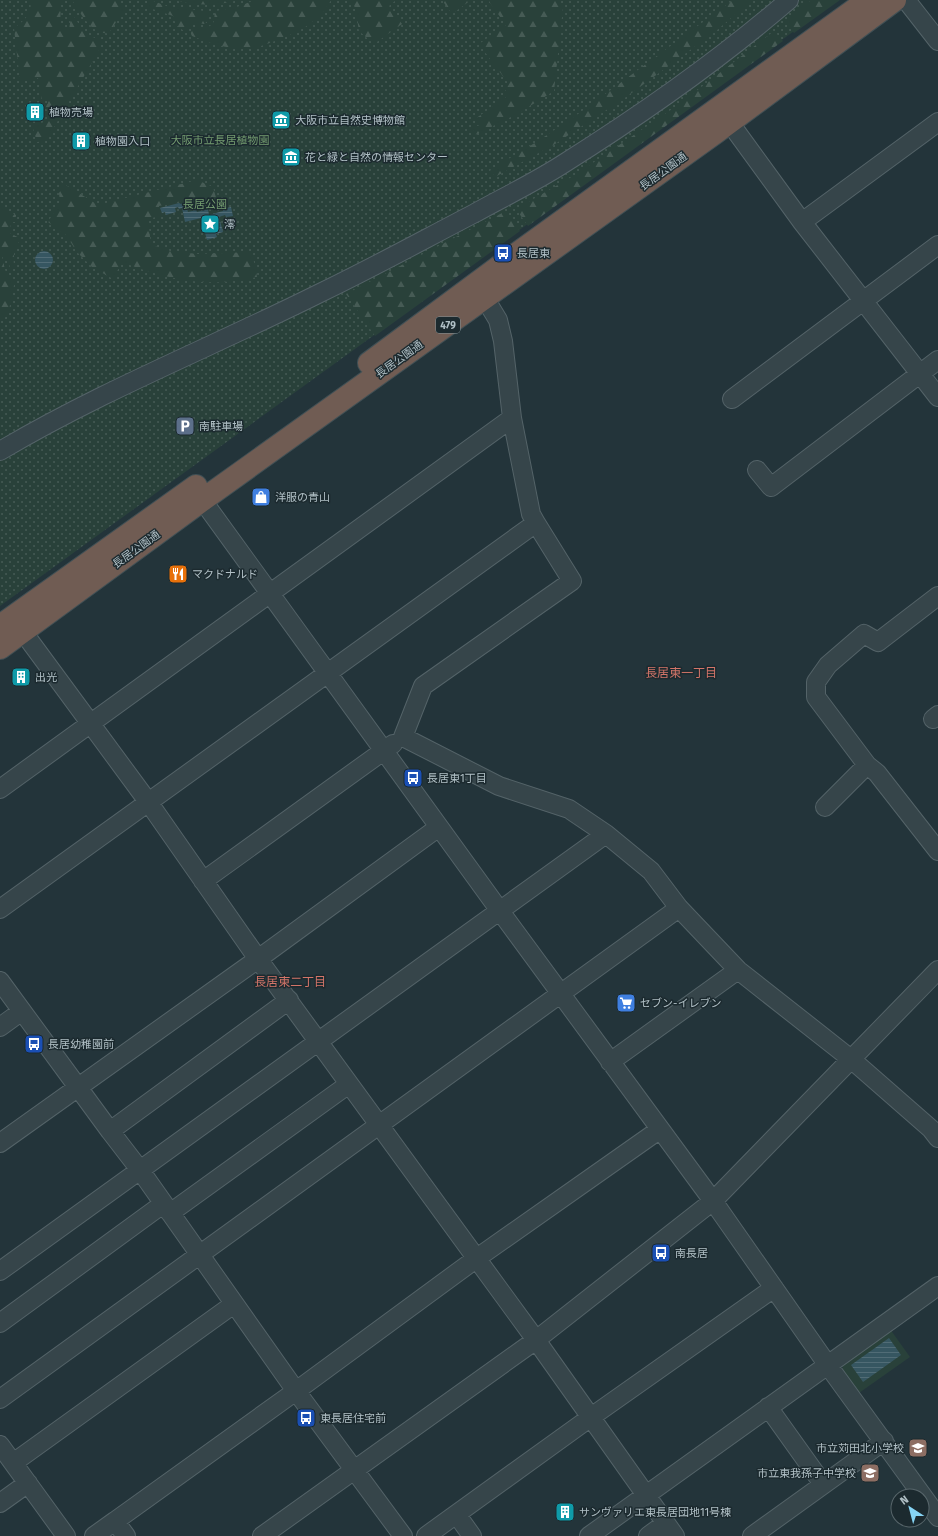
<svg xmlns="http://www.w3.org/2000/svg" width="938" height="1536" font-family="'Fira Sans','Noto Sans JP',sans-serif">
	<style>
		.green { fill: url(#green-dots) }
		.forest { fill: url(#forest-firs) }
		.pitch { fill: #29413a }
		.water { fill: url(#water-rules) }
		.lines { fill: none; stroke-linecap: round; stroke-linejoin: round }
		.minor-casing { stroke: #546368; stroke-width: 20 }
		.highway-casing { stroke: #415055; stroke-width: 24 }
		.minor { stroke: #36454a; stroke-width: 18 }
		.highway { stroke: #705c53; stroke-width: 22 }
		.labels { text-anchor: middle; stroke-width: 3; stroke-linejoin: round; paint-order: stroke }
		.shield { fill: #1c2a2f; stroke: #849399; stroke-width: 1 }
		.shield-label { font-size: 10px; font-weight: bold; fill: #b1c0c6 }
		.poi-label { font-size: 11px; fill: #b1c0c6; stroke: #1c2a2f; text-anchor: start }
		.park-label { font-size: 11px; fill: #749c70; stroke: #1c2a2f }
		.street-label { font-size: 11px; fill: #b1c0c6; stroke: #1c2a2f }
		.neighbourhood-label { font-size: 12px; fill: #d37569; stroke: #1c2a2f }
	</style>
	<defs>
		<pattern id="green-dots" width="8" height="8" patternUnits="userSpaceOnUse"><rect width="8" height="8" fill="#29413a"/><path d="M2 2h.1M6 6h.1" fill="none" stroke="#465b55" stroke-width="1.8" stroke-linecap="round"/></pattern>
		<pattern id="forest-firs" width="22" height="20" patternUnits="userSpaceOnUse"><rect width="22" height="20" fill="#29413a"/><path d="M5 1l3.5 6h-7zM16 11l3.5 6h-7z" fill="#465b55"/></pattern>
		<pattern id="water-rules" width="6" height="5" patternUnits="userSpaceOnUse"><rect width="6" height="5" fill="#365661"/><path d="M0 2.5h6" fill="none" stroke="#516c76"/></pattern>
	</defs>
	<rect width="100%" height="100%" fill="#23343a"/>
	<path class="green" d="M 0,0 L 837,0 L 0,606 Z"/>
	<path class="forest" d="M 30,0 L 61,0 L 60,28 L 69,29 L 72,13 C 76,20 83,32 91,36 C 96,39 98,39 101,44 L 101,47 L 46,141 L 37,142 L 32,125 L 49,121 L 46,106 L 48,103 L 47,99 L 42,100 L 38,78 L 20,81 L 14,28 C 25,20 30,16 31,2 Z
		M 72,0 L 116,0 L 116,1 L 125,8 L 109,33 C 92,36 80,12 72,0 Z
		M 151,0 L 169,7 L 205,11 L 209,15 L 209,20 L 204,24 C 192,22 192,23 184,31 L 176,25 L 173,16 L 147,7 Z
		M 174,0 L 238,0 C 217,6 195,6 174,0 Z
		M 255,0 L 331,0 C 319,23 295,34 272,42 C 264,45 255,49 246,49 C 227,49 209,43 192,36 L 191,34 L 191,31 C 198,26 207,31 213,23 C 216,19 213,15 216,11 L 237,7 Z
		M 347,0 L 396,0 L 389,6 L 402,24 L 374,44 L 359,31 L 355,7 Z
		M 442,0 L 471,0 L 452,14 Z
		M 488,0 L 559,0 L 563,7 L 554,91 L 517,114 L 475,135 L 472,128 L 480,125 L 475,119 L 509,95 L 503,87 L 508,83 L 479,44 L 506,25 Z
		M 733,0 L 752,0 L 716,31 L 629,95 L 555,144 L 495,177 L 490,170 L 538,141 L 578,114 Z
		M 811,0 L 840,0 L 794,33 L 785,22 Z
		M 774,31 L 783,41 L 528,226 L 516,209 L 575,175 L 678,105 Z
		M 197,180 L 213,187 L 218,205 L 199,209 L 198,207 L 188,209 L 186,200 L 159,206 L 160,216 L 148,219 L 151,245 L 170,251 L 198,254 L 252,252 L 257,277 C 246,279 235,281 224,282 C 188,284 155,275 122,262 L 113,279 L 92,267 L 77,252 L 66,235 L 48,222 L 60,202 L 59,193 L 62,187 L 61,182 L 98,205 Z
		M 0,207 L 16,215 L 15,222 L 11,222 L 10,233 L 21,239 C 14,248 13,256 14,267 L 10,268 L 8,256 L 2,256 L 5,270 L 14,285 L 8,315 L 3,319 L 0,318 Z
		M 506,211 L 520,231 L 375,336 L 346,294 Z"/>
	<path class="pitch" d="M 890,1329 L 910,1357 L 859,1393 L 842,1370 L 843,1363 Z"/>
	<path class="water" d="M 185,202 L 188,212 L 196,210 L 197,212 L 208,209 L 209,215 L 223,211 L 223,209 L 231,207 L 233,216 L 226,217 L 225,215 L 219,217 L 223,232 L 216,234 L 217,237 L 207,240 L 201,218 L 185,222 L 182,208 L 179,209 L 178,207 L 175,208 L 176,212 L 166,215 L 165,212 L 162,213 L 160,208 L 179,203 L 181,204 Z
		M35 260a9 9 0 1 1 18 0a9 9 0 1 1-18 0Z
		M 889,1338 L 901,1355 L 863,1382 L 851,1365 Z"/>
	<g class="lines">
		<g class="minor-casing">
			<path id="minor" d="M 906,0 L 938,41
				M 722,112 L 802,222 L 938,397
				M 802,222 L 938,122
				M 732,399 L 938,245
				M 0,451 C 103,390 214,346 320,293 C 372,268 423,240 475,213 C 504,197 535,182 563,164 C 641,115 718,61 789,0
				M 757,470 L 771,487 L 938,360
				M 195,490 L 500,911 L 713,1201 L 827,1364 L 938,1517
				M 536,523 L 572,581 L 423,686 L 403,737 L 499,786 L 569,809 L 606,834 L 651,871 L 679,908 L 738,970 L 851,1059 L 931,1129 L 938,1138
				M 15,621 L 149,803 L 258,959 L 536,1340 L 675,1536
				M 933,719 L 938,715
				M 867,765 L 877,773 L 938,851
				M 0,789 L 512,418
				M 825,807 L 867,765 L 816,697 L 816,682 L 828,665 L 864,634 L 878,642 L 938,596
				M 203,881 L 393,744
				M 0,909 L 536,523 L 531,514 L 512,418 L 503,341 L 498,320 L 478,287
				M 0,981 L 110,1131 L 140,1170 L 296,1391 L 403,1536
				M 0,1027 L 22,1011
				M 610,1062 L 738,970
				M 110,1131 L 289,1000
				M 0,1143 L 258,959 L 439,827
				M 170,1213 L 349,1084
				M 0,1271 L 606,834
				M 0,1323 L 163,1204
				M 0,1399 L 679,908
				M 768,1407 L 823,1484
				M 0,1445 L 66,1536
				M 13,1463 L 234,1304
				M 0,1503 L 28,1483
				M 457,1515 L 472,1536
				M 115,1521 L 296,1391 L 477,1258 L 659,1130
				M 94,1536 L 115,1521 L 126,1536
				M 262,1536 L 536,1340 L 713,1201 L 938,970
				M 426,1536 L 591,1417 L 774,1288
				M 589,1536 L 938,1286
				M 648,1536 L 666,1523
				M 752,1536 L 884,1441"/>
		</g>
		<g class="highway-casing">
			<path id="highway" d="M 369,363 L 508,260 L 868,0
				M 0,626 L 196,486
				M 0,648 L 215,491 L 715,133 L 895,0"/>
		</g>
		<use href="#minor" class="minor"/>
		<use href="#highway" class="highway"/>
	</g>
	<defs>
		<g id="building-square" transform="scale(1)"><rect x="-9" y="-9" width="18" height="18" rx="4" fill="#0f9aa8" stroke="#1c2a2f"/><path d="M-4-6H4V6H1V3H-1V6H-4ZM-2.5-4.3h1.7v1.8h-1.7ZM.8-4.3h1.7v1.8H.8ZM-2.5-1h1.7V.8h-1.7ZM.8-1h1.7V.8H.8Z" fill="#fff"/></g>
		<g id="museum-square" transform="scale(1)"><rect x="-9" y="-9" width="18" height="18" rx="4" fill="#0f9aa8" stroke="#1c2a2f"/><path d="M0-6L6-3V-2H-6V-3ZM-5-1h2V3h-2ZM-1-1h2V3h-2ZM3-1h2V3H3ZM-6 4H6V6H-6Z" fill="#fff"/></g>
		<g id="sight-square" transform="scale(1)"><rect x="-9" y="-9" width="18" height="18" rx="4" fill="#0f9aa8" stroke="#1c2a2f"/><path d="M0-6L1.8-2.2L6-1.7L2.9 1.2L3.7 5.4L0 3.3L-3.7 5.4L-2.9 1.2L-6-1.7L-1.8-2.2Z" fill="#fff"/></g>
		<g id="bus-square" transform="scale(1)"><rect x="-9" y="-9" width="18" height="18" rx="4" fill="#1a4fb4" stroke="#1c2a2f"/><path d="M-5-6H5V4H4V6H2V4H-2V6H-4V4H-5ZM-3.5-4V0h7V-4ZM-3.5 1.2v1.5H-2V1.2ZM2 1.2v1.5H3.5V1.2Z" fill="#fff"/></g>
		<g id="parking-square" transform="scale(1)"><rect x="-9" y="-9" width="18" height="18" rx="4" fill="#5c6f8a" stroke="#1c2a2f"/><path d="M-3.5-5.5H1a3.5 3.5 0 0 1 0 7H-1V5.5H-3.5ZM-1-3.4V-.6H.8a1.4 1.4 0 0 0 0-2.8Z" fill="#fff"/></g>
		<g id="shop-square" transform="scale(1)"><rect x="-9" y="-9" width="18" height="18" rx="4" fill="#3f7fe0" stroke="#1c2a2f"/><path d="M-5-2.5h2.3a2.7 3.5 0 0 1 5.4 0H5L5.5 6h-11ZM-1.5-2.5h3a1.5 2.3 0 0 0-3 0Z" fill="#fff"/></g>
		<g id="restaurant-square" transform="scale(1)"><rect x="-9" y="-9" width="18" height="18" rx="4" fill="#e8710a" stroke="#1c2a2f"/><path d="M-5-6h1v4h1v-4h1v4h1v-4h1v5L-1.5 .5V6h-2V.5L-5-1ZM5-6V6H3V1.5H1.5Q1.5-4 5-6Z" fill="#fff"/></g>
		<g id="supermarket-square" transform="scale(1)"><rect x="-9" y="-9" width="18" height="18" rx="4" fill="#3f7fe0" stroke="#1c2a2f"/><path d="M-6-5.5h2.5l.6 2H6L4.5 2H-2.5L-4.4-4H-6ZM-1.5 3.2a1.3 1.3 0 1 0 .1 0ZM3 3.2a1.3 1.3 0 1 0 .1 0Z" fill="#fff"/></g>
		<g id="school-square" transform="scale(1)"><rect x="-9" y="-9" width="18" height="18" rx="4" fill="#8d6e63" stroke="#1c2a2f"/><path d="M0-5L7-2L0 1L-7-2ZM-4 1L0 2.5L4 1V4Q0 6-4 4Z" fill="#fff"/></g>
	</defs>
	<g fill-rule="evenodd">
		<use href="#building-square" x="35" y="112"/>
		<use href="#museum-square" x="281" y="120"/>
		<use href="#building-square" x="81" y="141"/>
		<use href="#museum-square" x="291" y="157"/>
		<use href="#sight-square" x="210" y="224"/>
		<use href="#bus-square" x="503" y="253"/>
		<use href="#parking-square" x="185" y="426"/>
		<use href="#shop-square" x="261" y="497"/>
		<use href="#restaurant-square" x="178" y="574"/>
		<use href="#building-square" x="21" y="677"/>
		<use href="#bus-square" x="413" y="778"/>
		<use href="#supermarket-square" x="626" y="1003"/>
		<use href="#bus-square" x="34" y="1044"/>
		<use href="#bus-square" x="661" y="1253"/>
		<use href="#bus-square" x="306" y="1418"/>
		<use href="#school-square" x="918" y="1448"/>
		<use href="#school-square" x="870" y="1473"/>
		<use href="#building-square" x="565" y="1512"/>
	</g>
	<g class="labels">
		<rect class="shield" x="436" y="317" width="24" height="16" rx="3"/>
		<g class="shield-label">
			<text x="448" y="329">479</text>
		</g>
		<g class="poi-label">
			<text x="49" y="116">植物売場</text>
			<text x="295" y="124">大阪市立自然史博物館</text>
			<text x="95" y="145">植物園入口</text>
			<text x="305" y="161">花と緑と自然の情報センター</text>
			<text x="224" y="228">澪</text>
			<text x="517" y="257">長居東</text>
			<text x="199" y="430">南駐車場</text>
			<text x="275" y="501">洋服の青山</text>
			<text x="192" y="578">マクドナルド</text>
			<text x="35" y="681">出光</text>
			<text x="427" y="782">長居東1丁目</text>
			<text x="640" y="1007">セブン-イレブン</text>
			<text x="48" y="1048">長居幼稚園前</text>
			<text x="675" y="1257">南長居</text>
			<text x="320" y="1422">東長居住宅前</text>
			<text x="904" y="1452" text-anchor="end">市立苅田北小学校</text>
			<text x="856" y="1477" text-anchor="end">市立東我孫子中学校</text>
			<text x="579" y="1516">サンヴァリエ東長居団地11号棟</text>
		</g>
		<g class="park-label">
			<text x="220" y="144">大阪市立長居植物園</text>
			<text x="205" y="208">長居公園</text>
		</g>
		<g class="street-label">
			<text transform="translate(663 171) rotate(-36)" y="4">長居公園通</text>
			<text transform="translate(399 359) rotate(-36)" y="4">長居公園通</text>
			<text transform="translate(136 549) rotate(-36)" y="4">長居公園通</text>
		</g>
		<g class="neighbourhood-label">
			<text x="681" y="677">長居東一丁目</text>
			<text x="290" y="986">長居東二丁目</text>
		</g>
	</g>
	<g transform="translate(910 1508) rotate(324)"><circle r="19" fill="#1c2a2f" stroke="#58666b"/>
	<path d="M0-3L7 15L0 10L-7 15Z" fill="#87d5f5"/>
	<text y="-6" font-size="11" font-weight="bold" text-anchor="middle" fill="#b1c0c6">N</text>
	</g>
</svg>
